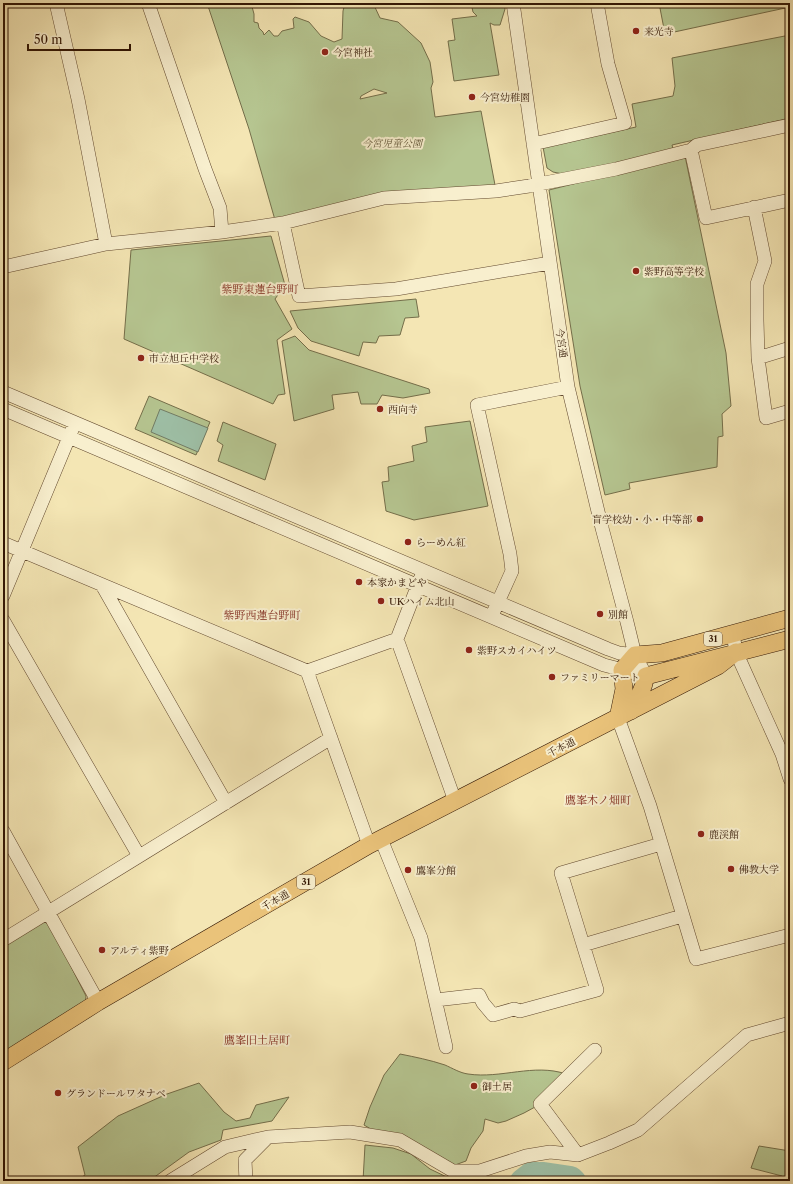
<svg xmlns="http://www.w3.org/2000/svg" width="793" height="1184" font-family="'Libre Caslon Text','Noto Serif JP',serif">
	<style>
		.green { fill: #b6c691; stroke: #746e4a; fill-rule: evenodd }
		.water { fill: #9ec0a7; stroke: #727c65 }
		.lines { fill: none; stroke-linecap: round; stroke-linejoin: round }
		.river { stroke: #9ec0a7; stroke-width: 24 }
		.minor-casing { stroke: #62492f; stroke-width: 14 }
		.major-casing { stroke: #311503; stroke-width: 18 }
		.minor { stroke: #f8efce; stroke-width: 13 }
		.major { stroke: #eac37a; stroke-width: 17 }
		.poi-dot { fill: #8f2418; stroke: #f8efce; stroke-width: 1.5 }
		.labels { text-anchor: middle; stroke-width: 4; stroke-linejoin: round; paint-order: stroke }
		.shield { fill: #f8efce; stroke: #6d5640; stroke-width: 1 }
		.shield-label { font-size: 9px; font-weight: bold; fill: #311503 }
		.poi-label { font-size: 10px; fill: #311503; stroke: #f8efce; text-anchor: start }
		.park-label { font-size: 10px; font-style: italic; fill: #605335; stroke: #f8efce }
		.street-label { font-size: 10px; fill: #311503; stroke: #f8efce }
		.neighbourhood-label { font-size: 11px; fill: #7a1f14; stroke: #f8efce }
	</style>
	<rect width="100%" height="100%" fill="#f4e6b4"/>
	<filter id="stains"><feTurbulence type="fractalNoise" baseFrequency=".005" numOctaves="4"/><feColorMatrix values="0 0 0 0 .2 0 0 0 0 .09 0 0 0 0 .02 0 0 0 .5 -.17"/></filter>
	<radialGradient id="worn" r=".72"><stop offset=".6" stop-color="#630" stop-opacity="0"/><stop offset="1" stop-color="#630" stop-opacity=".3"/></radialGradient>
	<path class="green" d="M 207,3 L 251,3 L 254,14 L 254,22 L 258,23 L 259,28 L 263,32 L 264,35 L 269,30 L 274,36 L 278,36 L 282,31 L 294,28 L 293,19 L 295,17 L 309,22 L 321,36 L 334,42 L 342,39 L 343,11 L 345,3 L 373,3 L 380,18 L 398,22 L 421,43 L 430,62 L 433,82 L 431,88 L 435,117 L 481,111 L 495,185 L 275,220 L 249,129 ZM 374,89 L 387,93 L 360,99 L 361,96 Z
		M 471,3 L 504,3 L 505,9 L 500,25 L 494,25 L 490,23 L 499,75 L 454,81 L 448,41 L 455,40 L 452,19 L 477,16 L 473,12 Z
		M 659,3 L 790,3 L 790,7 L 665,34 Z
		M 790,35 L 790,118 L 672,145 L 674,152 L 563,174 L 553,172 L 547,168 L 543,147 L 636,127 L 632,104 L 673,96 L 675,86 L 672,58 Z
		M 685,156 L 726,353 L 731,406 L 722,414 L 723,436 L 718,437 L 717,467 L 629,483 L 630,489 L 605,495 L 580,386 L 549,190 Z
		M 271,236 L 285,285 L 275,299 L 292,329 L 277,340 L 285,394 L 278,395 L 273,404 L 124,339 L 131,250 Z
		M 416,299 L 419,317 L 405,318 L 400,335 L 379,336 L 376,343 L 363,342 L 359,356 L 311,341 L 298,328 L 290,311 Z
		M 295,336 L 309,350 L 429,389 L 430,393 L 403,398 L 382,395 L 377,404 L 361,404 L 358,392 L 332,395 L 334,409 L 294,421 L 282,341 Z
		M 149,396 L 210,422 L 196,455 L 135,429 Z
		M 470,421 L 488,506 L 414,520 L 386,511 L 382,482 L 389,481 L 388,467 L 414,461 L 412,446 L 427,442 L 425,427 Z
		M 223,422 L 276,444 L 265,480 L 218,461 L 223,445 L 217,441 Z
		M 40,922 L 45,922 L 51,927 L 86,996 L 85,1006 L 3,1057 L 3,945 Z
		M 400,1054 C 415,1057 430,1060 445,1065 C 452,1068 460,1073 468,1074 C 501,1079 534,1063 566,1074 L 535,1107 L 524,1113 L 506,1121 L 498,1123 L 485,1119 L 483,1131 L 471,1148 L 466,1161 L 455,1165 L 376,1132 L 364,1125 L 370,1107 L 384,1075 Z
		M 199,1083 L 224,1112 L 236,1121 L 250,1118 L 256,1105 L 289,1097 L 272,1121 L 223,1130 L 221,1140 L 189,1152 L 149,1181 L 76,1181 L 85,1175 L 78,1147 L 118,1116 L 167,1094 Z
		M 365,1145 L 393,1148 L 411,1154 L 430,1169 L 453,1180 L 465,1181 L 363,1181 Z
		M 759,1146 L 790,1151 L 790,1181 L 781,1181 L 782,1176 L 751,1168 Z"/>
	<path class="water" d="M 160,409 L 208,428 L 198,452 L 151,432 Z"/>
	<g class="lines">
		<path class="river" d="M 522,1181 L 531,1174 L 544,1174 L 571,1178 L 574,1181"/>
		<g class="minor-casing">
			<path id="minor" d="M 56,3 L 78,99 L 106,244
				M 148,3 L 205,169 L 220,208 L 222,232
				M 513,3 L 568,387 L 602,528 L 627,622 L 635,655 L 646,676
				M 533,144 L 625,123 L 608,64 L 597,3
				M 691,150 L 706,218 L 790,200
				M 754,207 L 765,261 L 757,284 L 757,320 L 758,358 L 766,418 L 790,411
				M 283,223 L 299,296 L 396,289 L 550,263
				M 3,267 L 106,244 L 222,232 L 283,223 L 384,198 L 496,191 L 529,186 L 616,169 L 691,150 L 697,145 L 790,125
				M 758,358 L 790,348
				M 3,392 L 608,649 L 619,653 L 635,655
				M 3,409 L 604,665 L 646,676
				M 3,543 L 307,671 L 397,639 L 455,801
				M 102,585 L 226,803
				M 3,596 L 72,430
				M 494,611 L 512,571 L 510,554 L 477,405 L 568,387
				M 3,620 L 139,856
				M 733,634 L 736,652 L 782,754 L 790,779
				M 397,639 L 421,577
				M 307,671 L 369,845
				M 618,718 L 650,806 L 696,959 L 790,935
				M 3,831 L 98,1002
				M 381,839 L 421,938 L 446,1047
				M 3,940 L 331,738
				M 583,945 L 682,916
				M 436,1000 L 479,995 L 483,1003 L 493,1015 L 514,1009 L 520,1011 L 597,990 L 561,873 L 661,844
				M 578,1155 L 609,1143 L 638,1130 L 747,1035 L 790,1023
				M 170,1181 L 225,1147 L 268,1137 L 350,1132 L 400,1140 L 453,1171 L 480,1171 L 526,1156 L 550,1152 L 578,1155 L 540,1104 L 595,1050
				M 246,1181 L 245,1160 L 268,1137"/>
		</g>
		<g class="major-casing">
			<path id="major" d="M 631,711 C 638,699 643,690 646,676 L 790,639
				M 618,718 L 624,689 L 622,670 L 635,655 L 662,653 L 790,618
				M 3,1062 L 98,1002 L 369,845 L 718,666 L 736,652"/>
		</g>
		<use href="#minor" class="minor"/>
		<use href="#major" class="major"/>
	</g>
	<g class="poi-dot">
		<circle cx="636" cy="31" r="4"/>
		<circle cx="325" cy="52" r="4"/>
		<circle cx="472" cy="97" r="4"/>
		<circle cx="636" cy="271" r="4"/>
		<circle cx="141" cy="358" r="4"/>
		<circle cx="380" cy="409" r="4"/>
		<circle cx="700" cy="519" r="4"/>
		<circle cx="408" cy="542" r="4"/>
		<circle cx="359" cy="582" r="4"/>
		<circle cx="381" cy="601" r="4"/>
		<circle cx="600" cy="614" r="4"/>
		<circle cx="469" cy="650" r="4"/>
		<circle cx="552" cy="677" r="4"/>
		<circle cx="701" cy="834" r="4"/>
		<circle cx="731" cy="869" r="4"/>
		<circle cx="408" cy="870" r="4"/>
		<circle cx="102" cy="950" r="4"/>
		<circle cx="474" cy="1086" r="4"/>
		<circle cx="58" cy="1093" r="4"/>
	</g>
	<g class="labels">
		<g class="shield">
			<rect x="704" y="632" width="18" height="14" rx="3"/>
			<rect x="297" y="875" width="18" height="14" rx="3"/>
		</g>
		<g class="shield-label">
			<text x="713" y="642">31</text>
			<text x="306" y="885">31</text>
		</g>
		<g class="poi-label">
			<text x="644" y="35">来光寺</text>
			<text x="333" y="56">今宮神社</text>
			<text x="480" y="101">今宮幼稚園</text>
			<text x="644" y="275">紫野高等学校</text>
			<text x="149" y="362">市立旭丘中学校</text>
			<text x="388" y="413">西向寺</text>
			<text x="692" y="523" text-anchor="end">盲学校幼・小・中等部</text>
			<text x="416" y="546">らーめん紅</text>
			<text x="367" y="586">本家かまどや</text>
			<text x="389" y="605">UKハイム北山</text>
			<text x="608" y="618">別館</text>
			<text x="477" y="654">紫野スカイハイツ</text>
			<text x="560" y="681">ファミリーマート</text>
			<text x="709" y="838">鹿渓館</text>
			<text x="739" y="873">佛教大学</text>
			<text x="416" y="874">鷹峯分館</text>
			<text x="110" y="954">アルティ紫野</text>
			<text x="482" y="1090">御土居</text>
			<text x="66" y="1097">グランドールワタナベ</text>
		</g>
		<g class="park-label">
			<text x="392" y="147">今宮児童公園</text>
		</g>
		<g class="street-label">
			<text transform="translate(562 343) rotate(81)" y="4">今宮通</text>
			<text transform="translate(561 747) rotate(-27)" y="4">千本通</text>
			<text transform="translate(275 900) rotate(-30)" y="4">千本通</text>
		</g>
		<g class="neighbourhood-label">
			<text x="260" y="293">紫野東蓮台野町</text>
			<text x="262" y="619">紫野西蓮台野町</text>
			<text x="598" y="804">鷹峯木ノ畑町</text>
			<text x="257" y="1044">鷹峯旧土居町</text>
		</g>
	</g>
	<rect width="793" height="1184" fill="none" stroke="#f4e6b4" stroke-width="16"/>
	<rect x="4" y="4" width="785" height="1176" fill="none" stroke="#311503" stroke-width="2"/>
	<rect x="8" y="8" width="777" height="1168" fill="none" stroke="#311503"/>
	<path d="M28 44v6h102v-6" fill="none" stroke="#311503" stroke-width="2"/>
	<text x="34" y="44" font-size="12" fill="#311503" stroke="#f8efce" stroke-width="3" paint-order="stroke">50 m</text>
	<rect width="100%" height="100%" filter="url(#stains)"/>
	<rect width="100%" height="100%" fill="url(#worn)"/>
</svg>
